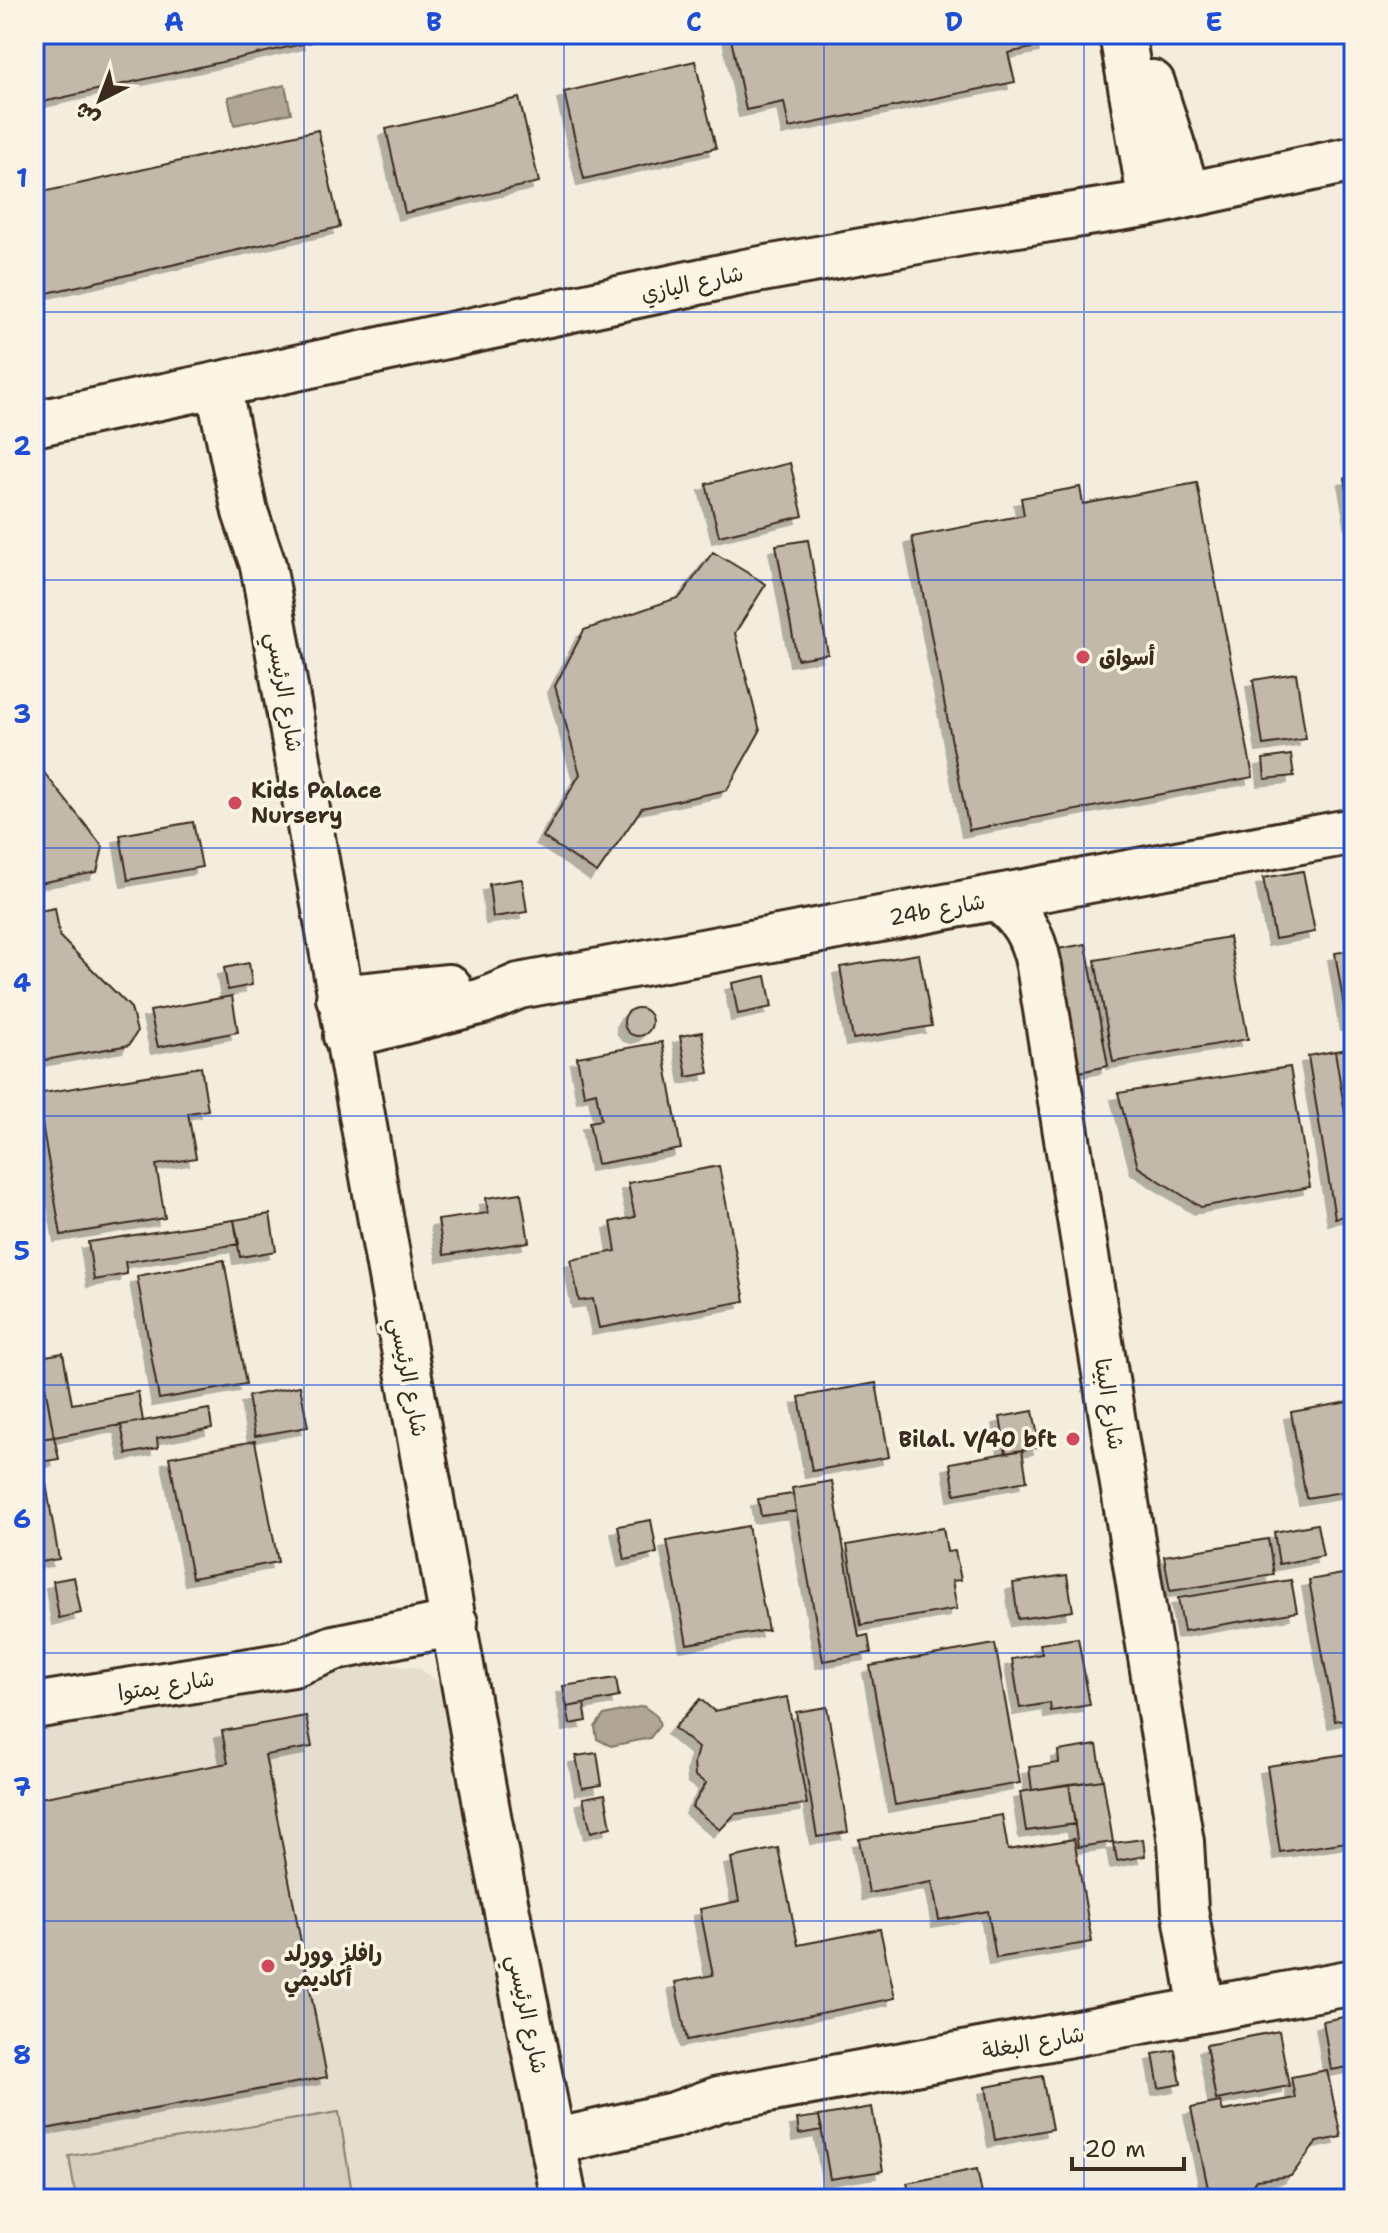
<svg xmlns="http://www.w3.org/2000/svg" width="1388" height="2233" font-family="'Shantell Sans','Playpen Sans Arabic',sans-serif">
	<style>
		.built { fill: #e5ddce }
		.green { fill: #d6cdbd; stroke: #887c6e; stroke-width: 2 }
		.water { fill: #b0a596; stroke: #817466; stroke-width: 2 }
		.building { fill: #c3b9aa; stroke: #3b2a1e; stroke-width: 2; filter: url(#shadow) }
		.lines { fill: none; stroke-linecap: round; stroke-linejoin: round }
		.minor-casing { stroke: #3b2a1e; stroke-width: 50 }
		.minor { stroke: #fcf5e5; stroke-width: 44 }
		.grid { fill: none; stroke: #1d4ed8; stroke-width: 2; stroke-opacity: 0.55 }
		.poi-dot { fill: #d1495b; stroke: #fcf5e5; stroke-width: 3 }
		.labels { text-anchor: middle; stroke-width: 7; stroke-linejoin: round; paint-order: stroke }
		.street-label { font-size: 22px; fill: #3b2a1e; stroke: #fcf5e5 }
		.poi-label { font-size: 22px; font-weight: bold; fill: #3b2a1e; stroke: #fcf5e5; text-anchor: start }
		.neatline { fill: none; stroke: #1d4ed8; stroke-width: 3 }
		.grid-label { font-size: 26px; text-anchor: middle; font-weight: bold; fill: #1d4ed8 }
	</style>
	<defs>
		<filter id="shadow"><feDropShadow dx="-7" dy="7" stdDeviation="0" flood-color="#0004"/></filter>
	</defs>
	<rect width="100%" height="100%" fill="#f4eddd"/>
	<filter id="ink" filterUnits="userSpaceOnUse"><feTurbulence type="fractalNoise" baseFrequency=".0125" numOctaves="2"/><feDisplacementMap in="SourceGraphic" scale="16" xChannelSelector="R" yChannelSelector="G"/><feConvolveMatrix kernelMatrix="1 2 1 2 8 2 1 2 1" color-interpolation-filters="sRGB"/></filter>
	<g filter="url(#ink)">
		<path class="built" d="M 383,1664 L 419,1668 L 437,1681 L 454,1704 L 545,2199 L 34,2199 L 34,1732 Z"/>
		<path class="green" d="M 339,2112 L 353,2199 L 76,2199 L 69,2156 Z"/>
		<path class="water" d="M 285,85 L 291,113 L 234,125 L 228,97 Z
			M 643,1706 L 657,1716 L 660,1725 L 650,1738 L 611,1746 L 597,1739 L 595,1727 L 604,1715 Z"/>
		<path class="building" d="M 34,34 L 309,34 L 311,42 L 34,104 Z
			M 730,34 L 1043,34 L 1046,45 L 1008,53 L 1015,82 L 789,128 L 784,102 L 746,110 Z
			M 695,61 L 716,148 L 584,179 L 564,92 Z
			M 519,98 L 539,182 L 405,213 L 386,129 Z
			M 318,130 L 340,227 L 34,296 L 34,194 Z
			M 790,463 L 803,516 L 719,536 L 706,484 Z
			M 1354,477 L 1354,529 L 1345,478 Z
			M 1197,483 L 1253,777 L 969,830 L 912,537 L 1024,515 L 1021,498 L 1080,487 L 1083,504 Z
			M 808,540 L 828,654 L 797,659 L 776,545 Z
			M 713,552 L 766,584 L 735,633 L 760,731 L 727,790 L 642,808 L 597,873 L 543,837 L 580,774 L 555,686 L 584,630 L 680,597 Z
			M 1296,673 L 1306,739 L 1263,745 L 1253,680 Z
			M 1291,755 L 1294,776 L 1265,779 L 1263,759 Z
			M 34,760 L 103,847 L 97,872 L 34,884 Z
			M 193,822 L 202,867 L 128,880 L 120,835 Z
			M 1303,871 L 1315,932 L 1275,939 L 1263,878 Z
			M 522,879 L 527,912 L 493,917 L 489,884 Z
			M 55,908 L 60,937 L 131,1008 L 137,1032 L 129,1045 L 39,1061 L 34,1034 L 34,912 Z
			M 1229,937 L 1248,1039 L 1113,1062 L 1095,960 Z
			M 1086,944 L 1108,1066 L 1075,1073 L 1052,950 Z
			M 1354,950 L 1354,1023 L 1347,1024 L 1335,953 Z
			M 919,954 L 932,1026 L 853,1039 L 840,967 Z
			M 249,963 L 252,985 L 228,990 L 224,968 Z
			M 766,976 L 772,1007 L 738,1014 L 732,983 Z
			M 232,996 L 238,1032 L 158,1047 L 150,1011 Z
			M624 1022a14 14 0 1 1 28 0a14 14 0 1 1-28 0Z
			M 702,1032 L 709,1073 L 687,1077 L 680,1036 Z
			M 662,1042 L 681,1149 L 597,1164 L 589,1122 L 601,1120 L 596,1092 L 584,1095 L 577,1057 Z
			M 1354,1048 L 1354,1118 L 1346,1119 L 1335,1051 Z
			M 1335,1051 L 1354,1168 L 1354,1214 L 1335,1218 L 1308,1056 Z
			M 201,1067 L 208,1110 L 188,1113 L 196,1158 L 156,1165 L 165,1218 L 61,1235 L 37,1094 Z
			M 1290,1067 L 1310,1187 L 1201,1207 L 1138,1167 L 1118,1093 Z
			M 719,1166 L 745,1301 L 599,1328 L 593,1299 L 579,1301 L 571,1260 L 616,1251 L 611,1222 L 635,1217 L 628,1183 Z
			M 521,1193 L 529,1242 L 444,1255 L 438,1220 L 488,1213 L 486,1198 Z
			M 270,1214 L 276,1251 L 240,1257 L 234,1220 Z
			M 234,1220 L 239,1244 L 125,1262 L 127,1274 L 94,1280 L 88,1242 Z
			M 224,1260 L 246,1384 L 159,1399 L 137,1276 Z
			M 34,1324 L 54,1437 L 34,1440 Z
			M 63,1353 L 72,1404 L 138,1392 L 143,1421 L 54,1437 L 40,1357 Z
			M 876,1383 L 889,1457 L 812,1471 L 799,1397 Z
			M 300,1386 L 308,1427 L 255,1436 L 248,1396 Z
			M 1354,1401 L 1354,1490 L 1306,1498 L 1291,1412 Z
			M 209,1409 L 212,1428 L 157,1438 L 158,1448 L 127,1454 L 121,1425 Z
			M 1033,1411 L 1040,1447 L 1006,1453 L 1000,1417 Z
			M 54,1437 L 59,1459 L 34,1463 L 34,1440 Z
			M 255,1441 L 278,1562 L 192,1578 L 169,1457 Z
			M 1022,1450 L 1027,1481 L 955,1494 L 950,1463 Z
			M 44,1472 L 59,1559 L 34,1563 L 34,1474 Z
			M 832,1481 L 859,1637 L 868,1635 L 871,1653 L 823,1661 L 792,1488 Z
			M 793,1494 L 796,1511 L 761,1516 L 758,1499 Z
			M 651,1520 L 657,1553 L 625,1560 L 618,1526 Z
			M 1317,1524 L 1323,1556 L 1279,1564 L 1274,1532 Z
			M 748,1526 L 768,1630 L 687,1644 L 667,1541 Z
			M 943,1528 L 947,1552 L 955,1551 L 961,1580 L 952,1581 L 957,1609 L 861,1625 L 847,1545 Z
			M 1268,1539 L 1274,1575 L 1170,1591 L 1164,1556 Z
			M 1354,1572 L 1354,1717 L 1335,1721 L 1309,1580 Z
			M 1067,1575 L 1073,1611 L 1018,1619 L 1013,1583 Z
			M 74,1577 L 81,1613 L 59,1618 L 53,1581 Z
			M 1291,1580 L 1297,1612 L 1184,1631 L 1178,1598 Z
			M 1078,1638 L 1090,1705 L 1051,1711 L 1050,1703 L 1020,1708 L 1012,1659 L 1042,1654 L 1040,1644 Z
			M 995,1644 L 1020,1783 L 895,1805 L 870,1666 Z
			M 616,1678 L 619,1697 L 567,1707 L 563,1686 Z
			M 787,1697 L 807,1804 L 735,1814 L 720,1830 L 692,1807 L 706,1783 L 695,1776 L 694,1763 L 698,1748 L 674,1728 L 700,1699 L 714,1711 Z
			M 584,1704 L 587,1721 L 570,1724 L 567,1707 Z
			M 827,1707 L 848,1832 L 817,1837 L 796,1712 Z
			M 306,1716 L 312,1747 L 265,1755 L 327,2077 L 45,2129 L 34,2069 L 34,1799 L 228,1763 L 222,1731 Z
			M 1097,1745 L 1103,1780 L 1032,1790 L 1029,1767 L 1059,1763 L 1058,1751 Z
			M 597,1753 L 602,1785 L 582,1788 L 576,1756 Z
			M 1354,1753 L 1354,1841 L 1280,1852 L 1267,1766 Z
			M 1103,1780 L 1113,1842 L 1078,1847 L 1069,1784 Z
			M 1069,1784 L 1075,1824 L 1026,1831 L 1020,1792 Z
			M 605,1794 L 611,1827 L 591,1832 L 583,1798 Z
			M 1002,1815 L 1008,1850 L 1074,1839 L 1092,1942 L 996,1958 L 988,1911 L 939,1920 L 932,1882 L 869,1893 L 859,1839 Z
			M 1143,1839 L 1145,1856 L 1117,1861 L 1114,1843 Z
			M 778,1848 L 798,1945 L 880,1929 L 895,1998 L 687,2040 L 675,1982 L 713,1975 L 700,1909 L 739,1901 L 731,1858 Z
			M 1354,2015 L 1354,2066 L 1331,2070 L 1323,2021 Z
			M 1279,2031 L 1289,2086 L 1216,2100 L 1206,2045 Z
			M 1175,2050 L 1181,2084 L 1159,2088 L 1153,2054 Z
			M 1327,2070 L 1341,2137 L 1317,2142 L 1291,2176 L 1256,2180 L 1243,2199 L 1227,2199 L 1208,2188 L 1191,2108 L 1220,2102 L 1223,2111 L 1295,2098 L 1291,2077 Z
			M 1042,2076 L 1052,2129 L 995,2140 L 986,2087 Z
			M 872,2107 L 883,2171 L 830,2179 L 819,2116 Z
			M 819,2116 L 822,2130 L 799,2134 L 797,2119 Z
			M 977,2169 L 983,2199 L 911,2199 L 907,2183 Z
			M 1102,2190 L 1104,2199 L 1059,2199 Z"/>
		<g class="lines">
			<g class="minor-casing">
				<path id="minor" d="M 1122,34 L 1151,203
					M 1152,83 L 1188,195
					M 218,386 L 245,512 L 263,565 L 489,1821 L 564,2199
					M 34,424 L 745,272 L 973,231 L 1151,203 L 1354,159
					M 996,898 C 1022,916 1033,935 1039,966 L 1181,1842 L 1185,1909 L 1202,2010
					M 339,998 L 449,987
					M 346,1036 L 483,1001 L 519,986 L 1354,831
					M 34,1706 L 293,1664 L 334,1648 L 455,1623
					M 553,2142 L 674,2115 L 719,2099 L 1354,1982"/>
			</g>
			<use href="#minor" class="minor"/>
		</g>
	</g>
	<path class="grid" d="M 304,34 L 304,2199M 564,34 L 564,2199M 824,34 L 824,2199M 1084,34 L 1084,2199M 34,312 L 1354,312M 34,580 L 1354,580M 34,848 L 1354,848M 34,1116 L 1354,1116M 34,1385 L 1354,1385M 34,1653 L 1354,1653M 34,1921 L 1354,1921"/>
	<g class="poi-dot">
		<circle cx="1083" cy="657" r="8"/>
		<circle cx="235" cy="803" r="8"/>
		<circle cx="1073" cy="1439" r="8"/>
		<circle cx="268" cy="1966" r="8"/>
	</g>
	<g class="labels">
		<g class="street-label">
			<text transform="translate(692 283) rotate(-12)" y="8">شارع اليازي</text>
			<text transform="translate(285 692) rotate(80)" y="8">شارع الرئيسي</text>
			<text transform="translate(937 909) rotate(-10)" y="8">24b شارع</text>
			<text transform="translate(409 1377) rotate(79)" y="8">شارع الرئيسي</text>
			<text transform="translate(1110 1404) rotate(81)" y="8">شارع البيتا</text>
			<text transform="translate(166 1685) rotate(-9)" y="8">شارع يمتوا</text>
			<text transform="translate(528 2014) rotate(78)" y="8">شارع الرئيسي</text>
			<text transform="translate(1033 2042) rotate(-10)" y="8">شارع البغلة</text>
		</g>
		<g class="poi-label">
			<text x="1099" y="665">أسواق</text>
			<text x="251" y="798">Kids Palace<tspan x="251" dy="25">Nursery</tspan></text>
			<text x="1057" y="1447" text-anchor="end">Bilal. V/40 bft</text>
			<text x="284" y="1961">رافلز وورلد<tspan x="284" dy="25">أكاديمي</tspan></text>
		</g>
	</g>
	<rect width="1388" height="2233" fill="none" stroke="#fcf5e5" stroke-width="88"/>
	<g transform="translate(100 100) rotate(222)" stroke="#fcf5e5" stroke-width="6" paint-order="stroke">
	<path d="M0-6L14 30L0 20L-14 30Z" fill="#3b2a1e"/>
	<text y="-12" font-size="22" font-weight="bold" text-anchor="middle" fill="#3b2a1e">ش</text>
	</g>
	<path d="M1072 2157v12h112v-12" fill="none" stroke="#3b2a1e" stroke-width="4"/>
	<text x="1084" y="2157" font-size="24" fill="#3b2a1e" stroke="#fcf5e5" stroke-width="6" paint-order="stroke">20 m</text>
	<rect x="44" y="44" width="1300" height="2145" class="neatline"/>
	<g class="grid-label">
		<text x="174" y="31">A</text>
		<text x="434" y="31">B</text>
		<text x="694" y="31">C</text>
		<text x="954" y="31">D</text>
		<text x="1214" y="31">E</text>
		<text x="22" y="187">1</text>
		<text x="22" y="455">2</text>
		<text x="22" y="723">3</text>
		<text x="22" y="992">4</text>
		<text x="22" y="1260">5</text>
		<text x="22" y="1528">6</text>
		<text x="22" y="1796">7</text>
		<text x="22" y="2064">8</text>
	</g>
</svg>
